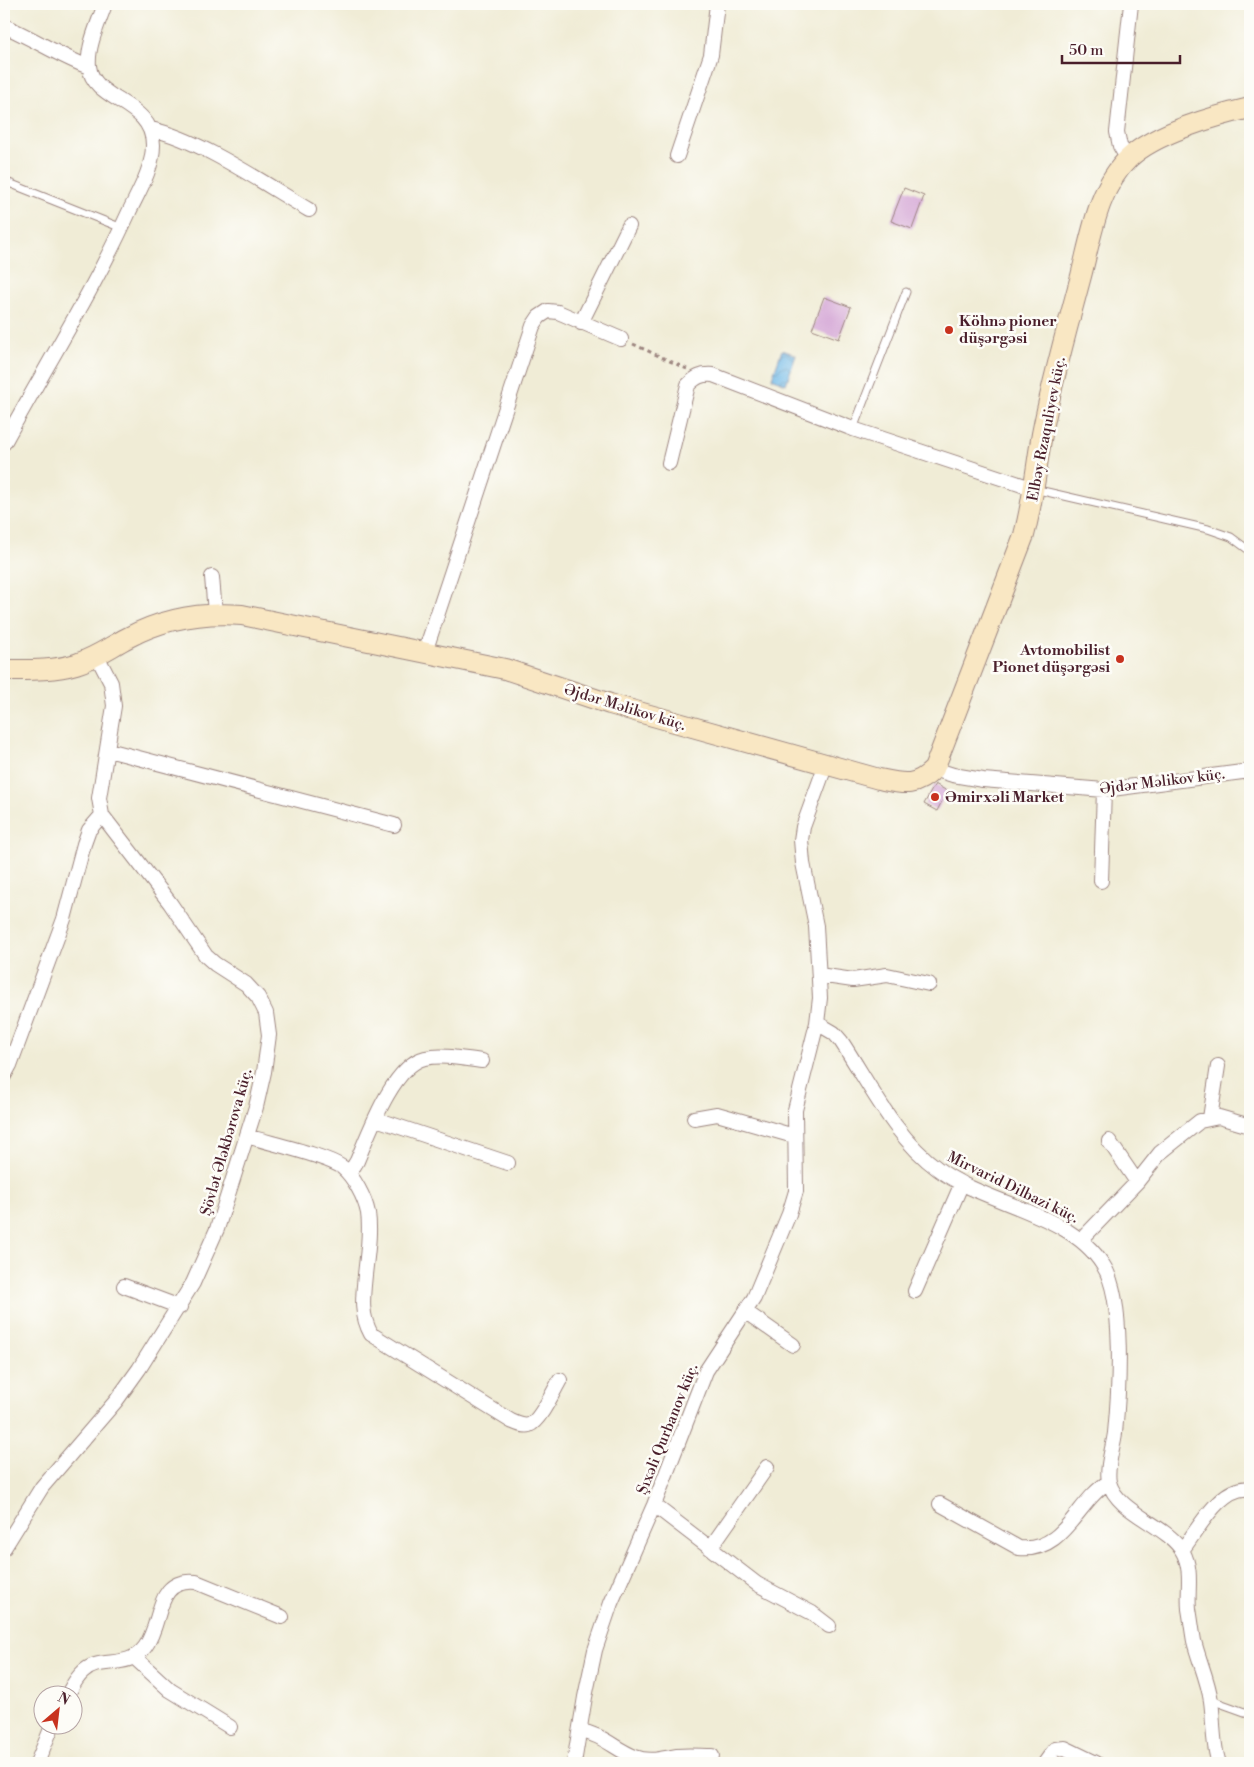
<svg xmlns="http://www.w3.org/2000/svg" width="1254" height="1767" font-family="'Libre Bodoni',serif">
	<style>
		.water { fill: url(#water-waves); stroke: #5d6c8a }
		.building { fill: #d5a8d7 }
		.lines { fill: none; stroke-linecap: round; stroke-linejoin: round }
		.lane-casing { stroke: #9d8680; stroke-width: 9 }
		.street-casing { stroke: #9d8680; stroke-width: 16 }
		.secondary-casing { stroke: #9d8680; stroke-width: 22 }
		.path { stroke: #9d8680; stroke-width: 3; stroke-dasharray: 4 4; stroke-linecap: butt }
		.lane { stroke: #fff; stroke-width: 7 }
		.street { stroke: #fff; stroke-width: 14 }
		.secondary { stroke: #f9e7c3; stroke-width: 20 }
		.poi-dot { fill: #c8321e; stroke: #fdfcf7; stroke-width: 2 }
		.labels { text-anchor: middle; stroke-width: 5; stroke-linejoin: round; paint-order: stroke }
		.poi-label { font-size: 15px; font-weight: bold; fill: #4a1f2b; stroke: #fdfcf7; text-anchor: start }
		.street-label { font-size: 15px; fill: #4a1f2b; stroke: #fdfcf7 }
	</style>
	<defs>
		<pattern id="water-waves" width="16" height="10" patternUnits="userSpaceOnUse" patternTransform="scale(1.25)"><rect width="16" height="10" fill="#70b9e8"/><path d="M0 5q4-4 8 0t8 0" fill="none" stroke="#5e96bc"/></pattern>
	</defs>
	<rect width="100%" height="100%" fill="#fdfcf7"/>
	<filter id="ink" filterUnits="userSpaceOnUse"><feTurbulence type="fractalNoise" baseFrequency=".02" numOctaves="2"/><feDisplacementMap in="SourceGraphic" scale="10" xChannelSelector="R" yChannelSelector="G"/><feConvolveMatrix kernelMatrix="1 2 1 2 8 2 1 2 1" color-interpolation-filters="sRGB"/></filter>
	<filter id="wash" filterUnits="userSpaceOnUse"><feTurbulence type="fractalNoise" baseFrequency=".0096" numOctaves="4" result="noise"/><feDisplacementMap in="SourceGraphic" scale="20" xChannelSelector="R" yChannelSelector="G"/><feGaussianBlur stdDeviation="1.12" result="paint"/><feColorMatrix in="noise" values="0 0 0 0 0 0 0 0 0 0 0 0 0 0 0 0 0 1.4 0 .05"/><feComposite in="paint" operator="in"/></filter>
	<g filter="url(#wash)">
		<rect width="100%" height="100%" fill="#f0ecd6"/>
		<path class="water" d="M 782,350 L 796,355 L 786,384 L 772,378 Z"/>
		<g id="blocks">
			<path class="building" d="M 904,188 L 924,196 L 912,229 L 891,221 Z
				M 824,297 L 851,307 L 839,339 L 812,329 Z
				M 935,784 L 947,791 L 937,811 L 924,804 Z"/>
		</g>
	</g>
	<g filter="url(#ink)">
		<use href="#blocks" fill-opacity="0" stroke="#9d8680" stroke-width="1"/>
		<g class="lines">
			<g class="lane-casing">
				<path id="lane" d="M 4,181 L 122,228
					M 853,429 L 906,292
					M 1034,489 L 1208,529 L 1231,537 L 1250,551
					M 1211,1700 L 1250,1714"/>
			</g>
			<g class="street-casing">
				<path id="street" d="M 4,26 C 33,38 59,56 89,67
					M 151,129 C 201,140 263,183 309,210
					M 677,156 L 711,55 L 717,4
					M 1128,159 L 1120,146 L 1117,132 L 1131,4
					M 581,323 L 629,226
					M 4,443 C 46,366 93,291 129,212 C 139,191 153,168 153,145 C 153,101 93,102 89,66 C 87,46 99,22 105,4
					M 669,463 L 688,385 C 696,377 701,374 713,375 L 853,429 L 1034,489
					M 212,577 L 215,613
					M 425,652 L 533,326 L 539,317 L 548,311 L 558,312 L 621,339
					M 108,750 L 394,825
					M 934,769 L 953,775 L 983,780 L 1104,790 L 1250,771
					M 1101,881 L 1104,790
					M 819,975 L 853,980 L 887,975 L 929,984
					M 817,1023 L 834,1033 L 841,1041 C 870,1085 895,1138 938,1169 C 986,1205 1070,1212 1103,1265 C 1125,1298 1119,1392 1115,1433 C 1113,1448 1106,1467 1109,1482 C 1117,1513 1168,1525 1183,1552 C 1193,1571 1187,1590 1189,1609 C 1191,1620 1192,1630 1194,1641 C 1199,1661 1208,1680 1211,1701 C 1214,1721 1212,1744 1219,1763
					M 4,1076 L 10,1065 L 64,919 L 84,844 L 89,830 L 102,815
					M 694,1118 L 717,1114 L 794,1136
					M 1210,1118 L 1218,1066
					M 376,1119 L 508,1163
					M 247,1136 C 269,1143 325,1155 342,1167 C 354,1177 365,1198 368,1213 C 371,1233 367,1255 365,1275 C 363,1296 360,1314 371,1334 L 511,1421 C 516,1423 523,1427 529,1425 C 540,1421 554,1390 560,1380
					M 1109,1141 L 1137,1182
					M 349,1174 L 357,1161 C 369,1133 393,1065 425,1058 C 443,1054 464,1059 482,1061
					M 1081,1240 L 1137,1182 L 1160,1153 L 1200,1121 L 1219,1117 L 1250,1126
					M 124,1286 L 180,1307
					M 915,1291 L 962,1183
					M 746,1312 L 793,1345
					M 940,1504 L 1019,1548 C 1065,1553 1077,1500 1109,1482
					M 654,1505 L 757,1584 L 812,1613 L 829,1626
					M 711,1547 L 767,1467
					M 4,1548 L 42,1487 L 116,1401 L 139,1369 L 193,1283 L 217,1229 L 256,1107 L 264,1072 L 269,1035 L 266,1013 L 258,997 L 246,984 L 215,964 L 206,956 L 170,903 L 102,815 L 99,798 L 114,706 L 111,683 L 97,656
					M 1182,1550 C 1198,1530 1221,1484 1250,1489
					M 134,1657 L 170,1690 L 230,1727
					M 68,1694 C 72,1687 76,1678 83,1672 C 100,1655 127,1671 145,1647 C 164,1621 154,1578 196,1582 L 282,1617
					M 580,1731 C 602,1734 616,1750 635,1757 C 650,1763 663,1758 677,1756 C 689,1755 701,1756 712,1756
					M 37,1763 L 53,1724
					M 574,1763 L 585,1697 L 595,1650 L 611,1603 L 654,1505 L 706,1371 L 754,1298 L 789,1214 L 796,1191 L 795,1110 L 817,1023 L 820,998 L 816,926 L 803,863 L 801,840 L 803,827 L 826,764
					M 1045,1763 L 1055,1749 L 1065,1748 L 1096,1763"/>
			</g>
			<g class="secondary-casing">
				<path id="secondary" d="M 4,670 C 27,670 53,671 76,664 C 95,658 110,647 127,638 C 164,618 201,612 242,615 L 505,669 L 610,704 L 879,779 C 903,784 915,788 934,769 L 1024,535 C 1033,502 1036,468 1042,434 C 1052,381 1067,329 1081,276 C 1091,237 1098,187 1129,158 C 1155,133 1215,116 1250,108"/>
			</g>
			<path class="path" d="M 633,344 L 687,369"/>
			<use href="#lane" class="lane"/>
			<use href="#street" class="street"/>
			<use href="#secondary" class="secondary"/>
		</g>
	</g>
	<g class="poi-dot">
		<circle cx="949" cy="330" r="5"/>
		<circle cx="1120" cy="659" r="5"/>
		<circle cx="935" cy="797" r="5"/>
	</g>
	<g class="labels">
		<g class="poi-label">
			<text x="959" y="326">Köhnə pioner<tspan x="959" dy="17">düşərgəsi</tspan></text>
			<text x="1110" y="655" text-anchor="end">Avtomobilist<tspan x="1110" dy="17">Pionet düşərgəsi</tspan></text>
			<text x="945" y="802">Əmirxəli Market</text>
		</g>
		<g class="street-label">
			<text transform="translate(1046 429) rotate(-79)" y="5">Elbəy Rzaquliyev küç.</text>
			<text transform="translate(625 707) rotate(17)" y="5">Əjdər Məlikov küç.</text>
			<text transform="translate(1162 781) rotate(-7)" y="5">Əjdər Məlikov küç.</text>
			<text transform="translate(226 1142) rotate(-74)" y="5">Şövlət Ələkbərova küç.</text>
			<text transform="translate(1013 1187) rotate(26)" y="5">Mirvarid Dilbazi küç.</text>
			<text transform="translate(667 1429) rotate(-68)" y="5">Şıxəli Qurbanov küç.</text>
		</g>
	</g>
	<rect width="1254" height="1767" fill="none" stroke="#fdfcf7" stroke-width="20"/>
	<g transform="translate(58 1710) rotate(28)"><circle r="24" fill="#fdfcf7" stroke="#b5a4a5"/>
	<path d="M0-4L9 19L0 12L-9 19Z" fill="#c8321e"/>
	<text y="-8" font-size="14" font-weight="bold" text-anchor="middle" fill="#4a1f2b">N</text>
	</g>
	<path d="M1062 55v8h118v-8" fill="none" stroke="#4a1f2b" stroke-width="2.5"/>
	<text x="1069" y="55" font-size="15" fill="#4a1f2b" stroke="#fdfcf7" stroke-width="4" paint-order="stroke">50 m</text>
</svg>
